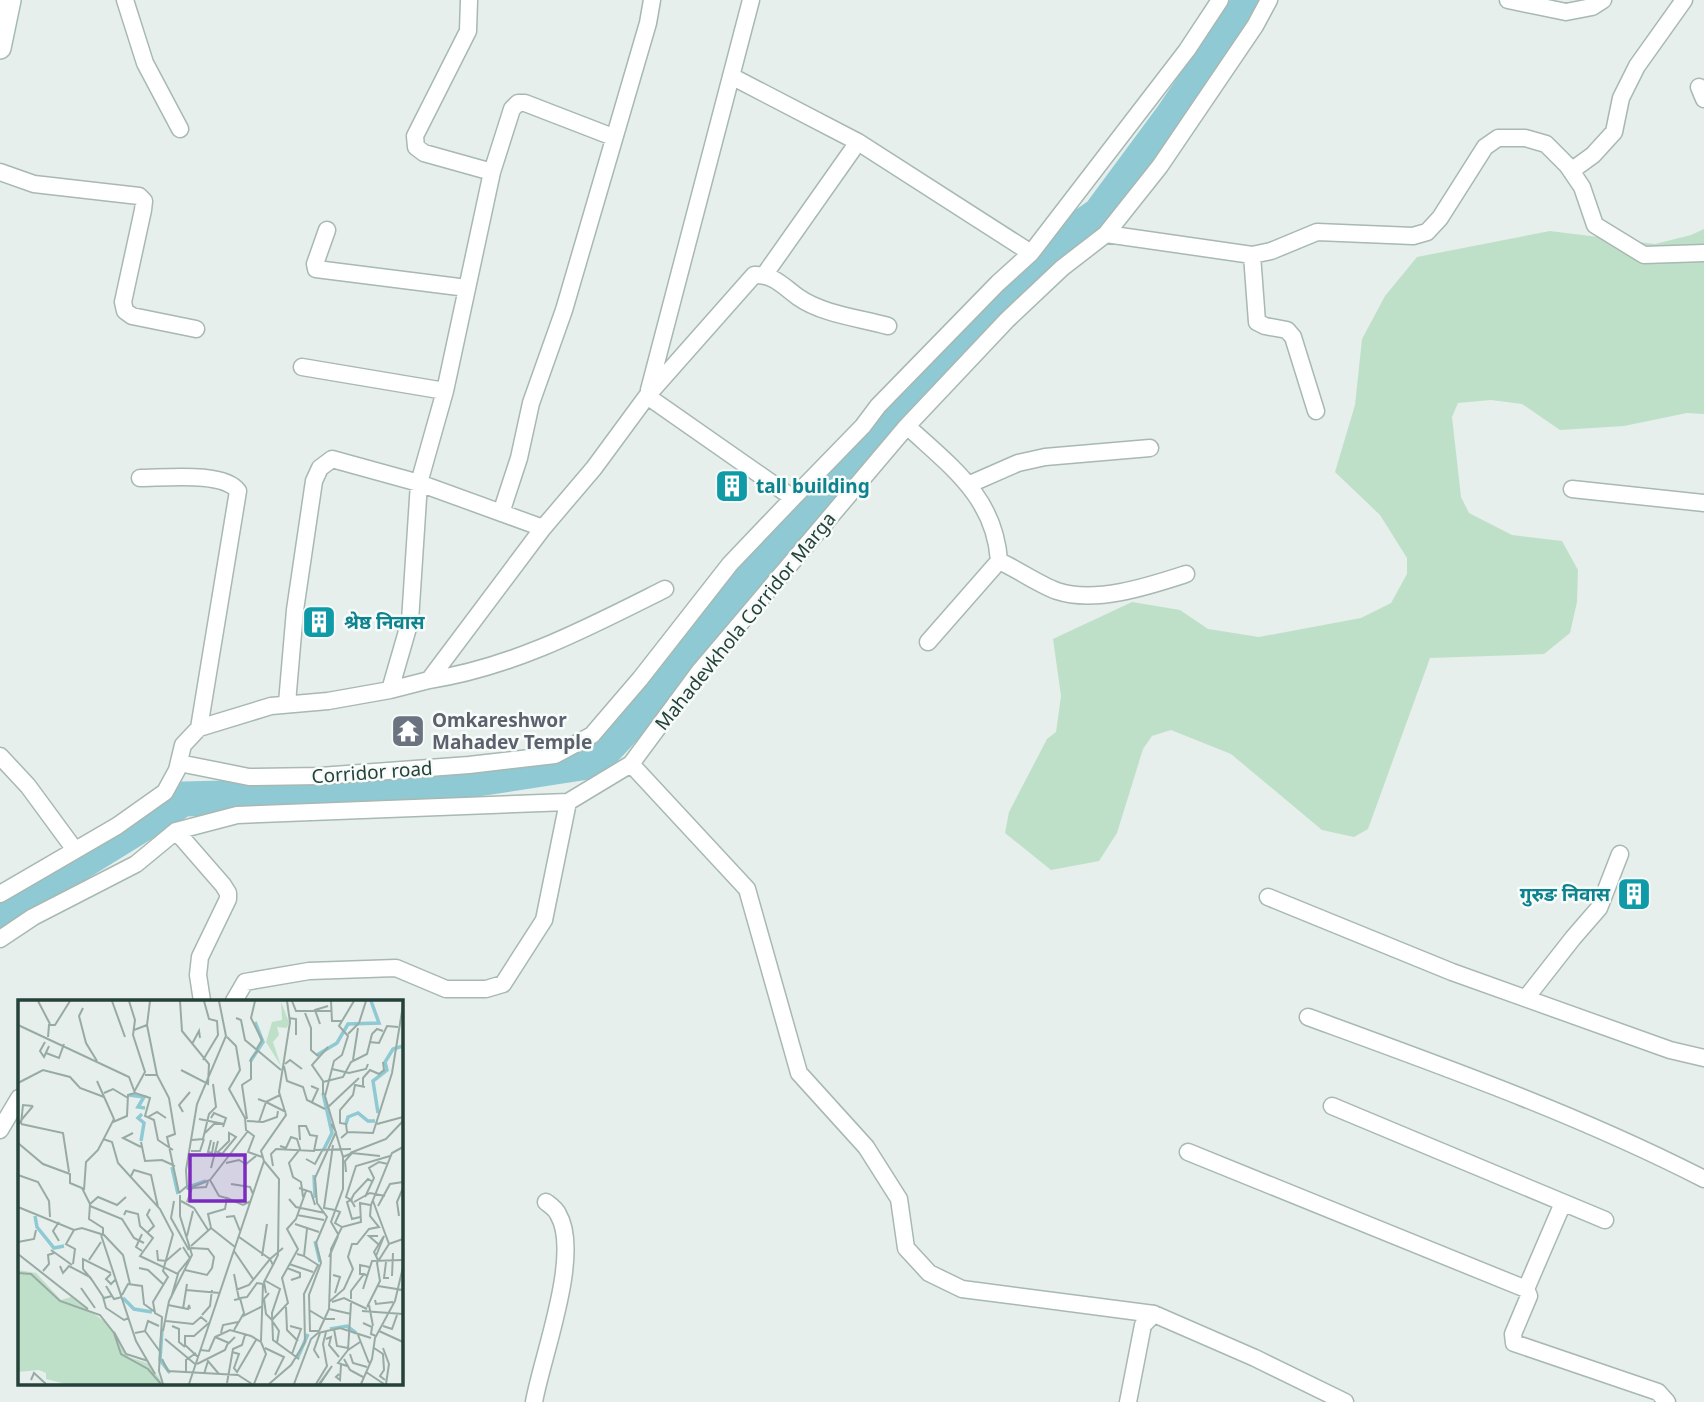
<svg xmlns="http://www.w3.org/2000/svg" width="1704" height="1402" font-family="'Noto Sans','Noto Sans Devanagari',sans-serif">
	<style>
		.green { fill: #bfe0c8 }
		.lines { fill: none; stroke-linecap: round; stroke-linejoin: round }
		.river { stroke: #8ec9d4; stroke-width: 35 }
		.street-casing { stroke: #a8b8b2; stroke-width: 19 }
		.secondary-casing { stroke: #a4bbb3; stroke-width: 24 }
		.street { stroke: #fff; stroke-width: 16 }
		.secondary { stroke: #fff; stroke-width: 21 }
		.labels { text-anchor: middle; stroke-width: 5; stroke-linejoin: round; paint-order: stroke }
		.culture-label { font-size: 19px; font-weight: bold; fill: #0d838f; stroke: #f7fbf9; text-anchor: start }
		.street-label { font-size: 19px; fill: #24423a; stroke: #f7fbf9 }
		.worship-label { font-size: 19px; font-weight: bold; fill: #5b616d; stroke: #f7fbf9; text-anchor: start }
		.inset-river { fill: none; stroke: #8ec9d4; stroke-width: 3.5 }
		.inset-road { fill: none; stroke: #98aaa4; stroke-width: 2 }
		.view { fill: #7b2cbf; fill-opacity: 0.15; stroke: #7b2cbf; stroke-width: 3.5 }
		.inset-edge { fill: none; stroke: #24423a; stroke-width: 3.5 }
	</style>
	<rect width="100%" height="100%" fill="#e6efeb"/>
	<path class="green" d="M 1704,229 L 1704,414 L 1687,413 L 1624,426 L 1560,430 L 1522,404 L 1491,400 L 1458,403 L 1452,417 L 1461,497 L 1469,513 L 1512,535 L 1562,541 L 1578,570 L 1577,602 L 1570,633 L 1544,654 L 1430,658 L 1368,829 L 1354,837 L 1322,830 L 1231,754 L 1171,730 L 1152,736 L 1143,749 L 1117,833 L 1099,861 L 1051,870 L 1005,833 L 1009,812 L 1047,739 L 1056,732 L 1061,696 L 1053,639 L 1132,602 L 1180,610 L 1208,629 L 1259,637 L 1361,618 L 1391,603 L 1407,574 L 1407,558 L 1380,515 L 1335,472 L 1355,405 L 1362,339 L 1385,296 L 1417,257 L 1550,231 L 1655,244 L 1691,235 Z"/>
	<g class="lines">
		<path class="river" d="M 0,912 L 183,799 L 311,796 L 451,783 L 594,761 L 687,661 L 729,597 L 811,502 L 1066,238 L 1100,214 L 1171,118 L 1251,0"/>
		<g class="street-casing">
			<path id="street" d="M 125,0 L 145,63 L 180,129
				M 469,0 L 468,31 L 415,136 L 416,147 L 424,153 L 492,172 L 445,391 L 419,483 L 543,528 L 594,468 L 647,396 L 754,275 C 773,274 783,286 798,297 C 822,314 859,318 888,326
				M 1508,0 L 1566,12 L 1592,7 L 1603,0
				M 731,76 L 858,142 L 1031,253
				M 1699,87 L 1704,99
				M 1571,171 L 1593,155 L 1614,132 L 1621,98 L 1637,66 L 1684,0
				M 0,172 L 34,184 L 139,196 L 144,201 L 143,210 L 123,302 L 125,311 L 132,316 L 196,329
				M 492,172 L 512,109 L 518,103 L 525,103 L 613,137
				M 327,230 L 315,264 L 316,269 L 467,288
				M 1106,234 L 1252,255 L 1271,251 L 1317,232 L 1413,236 L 1427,232 L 1440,218 L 1485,147 L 1498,138 L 1525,138 L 1546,144 L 1567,165 L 1582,187 L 1595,225 L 1644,255 L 1704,253
				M 1252,255 L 1257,322 L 1265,326 L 1287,330 L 1293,337 L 1316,411
				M 765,274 L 858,142
				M 302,367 L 445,391
				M 649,390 L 751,0
				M 647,396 L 793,498 L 863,426 L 878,406 L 998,283 L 1031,253 L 1187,50 L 1220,0
				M 907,426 C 950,466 995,497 999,561 L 928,642
				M 140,478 C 164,478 224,471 238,491 L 199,728
				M 970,484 L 1018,463 L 1045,457 L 1150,448
				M 1572,489 L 1704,503
				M 501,513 L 519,458 L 531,403 L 564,310 L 648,23 L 652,0
				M 999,561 C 1017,569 1038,584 1057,591 C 1095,604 1149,586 1186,574
				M 429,680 C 514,667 589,627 665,589
				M 287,703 L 295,610 L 314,481 L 320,468 L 332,459 L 419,483 L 410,621 L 390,690
				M 0,756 L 28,786 L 75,850
				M 179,763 L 249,777 L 320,776 L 469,765 L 555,755 L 592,735 L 640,679 L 730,564 L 793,498
				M 631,764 L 747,889 L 799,1073 L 866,1147 L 899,1199 L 906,1248 L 929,1273 L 962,1289 L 1154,1314
				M 176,831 L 223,885 L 228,893 L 228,899 L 200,957 L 198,975 L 202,1001
				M 0,894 L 117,826 L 165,792 L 177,770 L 183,745 L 199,728 L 271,706 L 328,701 L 390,690 L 429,680 L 543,528
				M 1268,897 L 1452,972 L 1670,1050 L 1704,1058
				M 0,939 L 33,917 L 136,864 L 176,831 L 237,815 L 568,802 L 631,764 L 699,672 L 907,426 L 1007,320 L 1062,268 L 1106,234 L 1160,166 L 1255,26 L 1269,0
				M 1526,998 L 1573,938 L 1599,908 L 1620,854
				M 234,1001 L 245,982 L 309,971 L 396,968 L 446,989 L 486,989 L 503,984 L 544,920 L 568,802
				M 1308,1017 C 1442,1066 1577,1114 1704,1179
				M 1332,1106 L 1605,1220
				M 0,1130 L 19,1098
				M 1188,1152 L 1526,1289 L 1529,1296 L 1513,1334 L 1514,1343 L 1658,1392 L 1667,1402
				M 1526,1289 L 1563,1203
				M 534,1402 C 542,1356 582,1254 558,1214 C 556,1209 550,1205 546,1202
				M 1128,1402 L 1143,1325 L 1154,1314 L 1255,1358 L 1345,1402"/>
		</g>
		<g class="secondary-casing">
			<path id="secondary" d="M 0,48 L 10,0"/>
		</g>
		<use href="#street" class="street"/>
		<use href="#secondary" class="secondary"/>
	</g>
	<defs>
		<g id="building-square" transform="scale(1.75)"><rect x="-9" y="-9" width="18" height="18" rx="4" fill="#0f9aa8" stroke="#f7fbf9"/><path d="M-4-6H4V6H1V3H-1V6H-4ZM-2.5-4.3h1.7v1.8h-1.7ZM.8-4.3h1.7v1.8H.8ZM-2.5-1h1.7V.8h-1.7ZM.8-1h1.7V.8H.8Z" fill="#fff"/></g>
		<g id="temple-square" transform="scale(1.75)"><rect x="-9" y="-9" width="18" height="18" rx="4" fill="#6b7280" stroke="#f7fbf9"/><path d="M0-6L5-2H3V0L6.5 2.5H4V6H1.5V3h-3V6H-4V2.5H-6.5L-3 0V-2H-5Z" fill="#fff"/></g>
	</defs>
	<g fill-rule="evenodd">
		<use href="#building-square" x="732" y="486"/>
		<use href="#building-square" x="319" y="622"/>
		<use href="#temple-square" x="408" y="731"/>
		<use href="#building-square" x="1634" y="894"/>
	</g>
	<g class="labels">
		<g class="culture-label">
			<text x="756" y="493">tall building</text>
			<text x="344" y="629">श्रेष्ठ निवास</text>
			<text x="1610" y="901" text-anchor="end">गुरुङ निवास</text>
		</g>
		<g class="street-label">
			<text transform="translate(745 621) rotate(-51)" y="7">Mahadevkhola Corridor Marga</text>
			<text transform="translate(372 772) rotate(-4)" y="7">Corridor road</text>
		</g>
		<g class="worship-label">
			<text x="432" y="727">Omkareshwor<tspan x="432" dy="22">Mahadev Temple</tspan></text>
		</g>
	</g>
	<g transform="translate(18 1000)">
		<rect width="385" height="385" fill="#e6efeb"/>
		<path d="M 263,2 L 271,22 L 269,28 L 259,27 L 261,35 L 255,42 L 263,66 L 248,42 L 254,22 L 264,20 ZM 0,270 L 18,273 L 43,300 L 53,297 L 90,324 L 111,357 L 132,364 L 145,384 L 48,384 L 28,379 L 28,373 L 21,370 L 0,372 Z" fill="#bfe0c8"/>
		<path class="inset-river" d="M 299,55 L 319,43 L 330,24 L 361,23 L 353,1M 232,62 L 245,42 L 237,22M 305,93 L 314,133 L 305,151M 111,95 L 126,97 L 120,107 L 127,108M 360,113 L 355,81 L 369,70 L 367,62 L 375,49 L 385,46M 328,124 L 330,117 L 340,113 L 350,121 L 357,121M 123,141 L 126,123 L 120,118 L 124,114M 154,167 L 160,194M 296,175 L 297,198M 168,188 L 188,181M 17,216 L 19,227 L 36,248 L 46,246M 297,241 L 302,262M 105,298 L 116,309 L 134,312M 312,329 L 329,326 L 338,333M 144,330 L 142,360 L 152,373M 279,359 L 290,334"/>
		<path class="inset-road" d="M 20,1 L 32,24M 94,1 L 107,37M 111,1 L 117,20 L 115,35 L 127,72 L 116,92M 162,1 L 164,31 L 191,64 L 190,84 L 163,70M 237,1 L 233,18 L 244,40 L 238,50M 274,1 L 278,11 L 313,11M 313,1 L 314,21 L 324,21M 65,8 L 61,16 L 68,43 L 79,61M 287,13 L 293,28 L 293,50 L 300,56M 218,18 L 223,20 L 227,40 L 263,70M 271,18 L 278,19 L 278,35M 302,24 L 297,10 L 310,6M 0,25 L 111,77 L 117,93 L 132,98 L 127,116 L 136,120 L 140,140 L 155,150M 129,25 L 139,75M 116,30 L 129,25 L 132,1M 330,34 L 341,23 L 348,1M 30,37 L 31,25 L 37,25 L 52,1M 209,37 L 218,46 L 222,70 L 211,89 L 227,118 L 228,130 L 236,136 L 230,152 L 244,157M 27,42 L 22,51 L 26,57 L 31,46M 351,42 L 361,43 L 369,26 L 380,27M 174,44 L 181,31 L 182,38M 28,53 L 41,58 L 46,44M 185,60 L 200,35 L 199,21 L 191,19 L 186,1M 335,60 L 340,28M 267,64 L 272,60 L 284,69M 266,66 L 269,81 L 285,87 L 289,100 L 307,109M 314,69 L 331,73 L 348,69 L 350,64M 127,75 L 139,75 L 151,98 L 157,134 L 149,137 L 161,193M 305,82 L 325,77 L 333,62 L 349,54 L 354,34 L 359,29 L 365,31M 0,83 L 25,70 L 52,77 L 62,88 L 86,97M 293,86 L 300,89 L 294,102M 345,86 L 345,78 L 352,70 L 361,74 L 366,70 L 365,62M 86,93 L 95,89 L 110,98M 305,95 L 305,81 L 294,65 L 310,47M 240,99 L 248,102 L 262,95M 309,108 L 341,78M 165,112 L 161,105 L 172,92M 130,117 L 139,112 L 148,118M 193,118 L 196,113 L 208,118 L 205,127M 181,119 L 206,124 L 196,124 L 187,133M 229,119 L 224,85 L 233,79 L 233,59 L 239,51M 229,121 L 245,122 L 259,117 L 260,111M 95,122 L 109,116 L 110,95 L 117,93M 241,122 L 248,102 L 268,112M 0,124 L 15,106M 3,124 L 45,133 L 51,172M 3,124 L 5,105 L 15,106M 359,124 L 385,117M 329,132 L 328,124 L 322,123 L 322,110 L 335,95 L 337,85 L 347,87M 115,133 L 105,138 L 123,147M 323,138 L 330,132 L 355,133 L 374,73 L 385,5M 85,139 L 94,142 L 100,163 L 142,209 L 155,234 L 145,271 L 150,277 L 135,302 L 137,313 L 144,317 L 141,371 L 145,384M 174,140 L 185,139 L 191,114 L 198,107 L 195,84M 193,140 L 190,152 L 194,153 L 196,142M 123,142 L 127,161 L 144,160 L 157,166M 0,143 L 25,164 L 52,174 L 52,183 L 64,188 L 72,204 L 71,219 L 85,228 L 85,235M 315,145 L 306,208 L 317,210M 262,146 L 268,148 L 273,137 L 279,139 L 282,149 L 271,163 L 275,177 L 283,182 L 285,197M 297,150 L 333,149M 173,151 L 182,151 L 186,139M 197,151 L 204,154 L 218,137 L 211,133 L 211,141 L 200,152M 332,153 L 368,139 L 385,121M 325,157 L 334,153 L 362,156M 288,159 L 297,164 L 305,149M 246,161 L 261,179 L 260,255 L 255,265M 208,163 L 221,160 L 228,164 L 238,156M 255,166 L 253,154 L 258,149 L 296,151 L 299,136 L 292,135 L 288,126 L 281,126 L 282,140M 193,168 L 200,141M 328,172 L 327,161 L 334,153M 0,175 L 20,182 L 31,201 L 32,217M 113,176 L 116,170 L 133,175 L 140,207M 192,180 L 201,196 L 208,198M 213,184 L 232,187 L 235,194M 281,188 L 293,192 L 297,205M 169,189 L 192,180 L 230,131M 66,190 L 68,162 L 80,150 L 96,119 L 79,81M 161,193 L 169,186 L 168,170 L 179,104 L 208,36 L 201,1M 347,197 L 356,178 L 351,168 L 361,162 L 370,164M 271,199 L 278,207 L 307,213M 156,201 L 153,218 L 171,250M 163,201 L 176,208 L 190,230M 355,201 L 371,244 L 385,239M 169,202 L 174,188 L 188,187 L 190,182M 336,202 L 352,193 L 367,196M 72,204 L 80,197 L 99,205 L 108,197M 72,206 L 104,219 L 116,238 L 126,243M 360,206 L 372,184 L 385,182M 0,207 L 56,230 L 64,228 L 86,235 L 105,255 L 112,284M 337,207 L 333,200 L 336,194 L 350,179 L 355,182M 317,210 L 322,212 L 317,223 L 324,227M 106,215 L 108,211 L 120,214 L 122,226 L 135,238 L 122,256 L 160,274 L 153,298M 279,215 L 306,220M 381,216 L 379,202 L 385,188M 208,217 L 216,216 L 222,231M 342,217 L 334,219 L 329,202 L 333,200 L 328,197 L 338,166 L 372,156M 41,222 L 35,231 L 41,241M 277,224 L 301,232M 193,228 L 190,214 L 207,209 L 209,198 L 225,205 L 233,201M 130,232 L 136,226 L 129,215 L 132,209M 320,234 L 313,222 L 325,189 L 325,157 L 307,96 L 316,61 L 324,55 L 330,36 L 321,26 L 336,1M 83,235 L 118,341 L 137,374M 169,236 L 175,211M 360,236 L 351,236 L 360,244M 221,237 L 252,259 L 265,248M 0,242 L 16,239 L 18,230M 173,246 L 193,228 L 217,247M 33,250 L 54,265M 139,250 L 140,260 L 148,261 L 163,248M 124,251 L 118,247 L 124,234M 216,251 L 235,279M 0,254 L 70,309M 279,254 L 286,256 L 289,229M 244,256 L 249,224M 358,256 L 366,236 L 356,252 L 360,260M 311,257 L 320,236M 71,260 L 83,242M 368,262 L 366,278 L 371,278M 55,264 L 57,249 L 48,244 L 56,230M 271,264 L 295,272M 42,266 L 45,273 L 51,266 L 72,277 L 86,298 L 94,296M 121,268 L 130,270 L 145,284M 269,268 L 282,273 L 282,277 L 273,280M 167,270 L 189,275 L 194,268 L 196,257 L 190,249 L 173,248M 25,271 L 31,264 L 30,255 L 36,253M 0,273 L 13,274 L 42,301 L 82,315 L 96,333 L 103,354 L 130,369 L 143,384M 160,273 L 172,258 L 165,247M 93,274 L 88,279 L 93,284 L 98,279M 346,274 L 342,274 L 342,265 L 351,267M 315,275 L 322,277 L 317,293M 374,276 L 375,253M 74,280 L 65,269 L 65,259 L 93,273M 246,280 L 262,289 L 254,313 L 255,340 L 281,359M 88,286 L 96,299 L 104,297M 360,286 L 385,290M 63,288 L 77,308M 345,289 L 354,261 L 385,260M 168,290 L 202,293M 218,290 L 231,285 L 252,259 L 255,265 L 246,282 L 248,293M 251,293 L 246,299 L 248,314 L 254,320M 104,295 L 110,284 L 124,286 L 126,304 L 137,312M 85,297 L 88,308 L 106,320 L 111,318M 333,299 L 333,291 L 346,274 L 350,276M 216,300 L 221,299 L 216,274M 357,300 L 358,304 L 375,302M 311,302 L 326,289 L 335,269 L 330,257 L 334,244 L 339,244 L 351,229 L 361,227 L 352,216 L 353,205 L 374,153 L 385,147M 314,302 L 326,298 L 349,309M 333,303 L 330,350 L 342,342M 150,305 L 170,309 L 171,305 L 172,309M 351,305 L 355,326M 268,307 L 269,330 L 280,341M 349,307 L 362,281 L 359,263 L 371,244M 165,309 L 169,284M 311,309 L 333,314M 291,310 L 306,319 L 317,319M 344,311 L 385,314M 184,315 L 192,306 L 194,290M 223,317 L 245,306M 254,320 L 270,303 L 264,278 L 280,249 L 269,229 L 278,219 L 288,191M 148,321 L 175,324 L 183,317 L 189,322M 255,322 L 261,331 L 259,343M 345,323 L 354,327 L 353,334 L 358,336M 154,326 L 161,329 L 161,342 L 167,347M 272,326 L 283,329 L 274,354M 365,326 L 374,329 L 379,315M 316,329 L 319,346 L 330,348M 216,330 L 226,313 L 222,298 L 229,297 L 239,283 L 245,284M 127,331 L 130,321 L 141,326M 145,331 L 151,301 L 174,255 L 162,216 L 162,195M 301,331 L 292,331 L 291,295 L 303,263 L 298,243 L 309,217 L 299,203 L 297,178 L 318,132 L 313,124M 301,331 L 311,309 L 313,249 L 324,227 L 343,222 L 342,203 L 352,205M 361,331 L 385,342M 96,332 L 108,354 L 130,361M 117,333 L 127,331 L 143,353M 203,333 L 205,325 L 220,322M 300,333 L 322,328 L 353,338M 340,335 L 351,363M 197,337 L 211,343 L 217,337M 147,339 L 177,364M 308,339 L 313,337 L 311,345 L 321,357M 243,341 L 245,284M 247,348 L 266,357 L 257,375M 356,348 L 365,354 L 366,370 L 362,376 L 367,380M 365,348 L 371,364 L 368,384M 182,350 L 191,351 L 197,337 L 212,330 L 233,336 L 243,342 L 248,354 L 236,384M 214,352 L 221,354 L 216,368 L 219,372 L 238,340M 332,354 L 335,363 L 349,367M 180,357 L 167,345 L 167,336 L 176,336 L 192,322M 301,358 L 296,350 L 302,333M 144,359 L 150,371 L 220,375 L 234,384M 326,359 L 332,370 L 345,377M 179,364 L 207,350 L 210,343M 329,366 L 320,363 L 330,350M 168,371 L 168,360 L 178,353M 348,372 L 366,384M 186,374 L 190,361 L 201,374M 321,374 L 318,377 L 322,380 L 323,365M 13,380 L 16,373 L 28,384M 209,383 L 215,349 L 224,345 L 227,335M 171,384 L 246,161 L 243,151 L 268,115 L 261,92 L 272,22 L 269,1M 251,384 L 273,365 L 287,342 L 286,294 L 300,265 L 286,256M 276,384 L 293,339 L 300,333M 298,384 L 309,366 L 305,344 L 308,332M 301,384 L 314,366M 302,384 L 314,366M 343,384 L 354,359 L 357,338 L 377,301 L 385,267"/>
		<path class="view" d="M 172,155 L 227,155 L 227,201 L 172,201 Z"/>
		<rect width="385" height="385" class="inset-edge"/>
	</g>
</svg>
